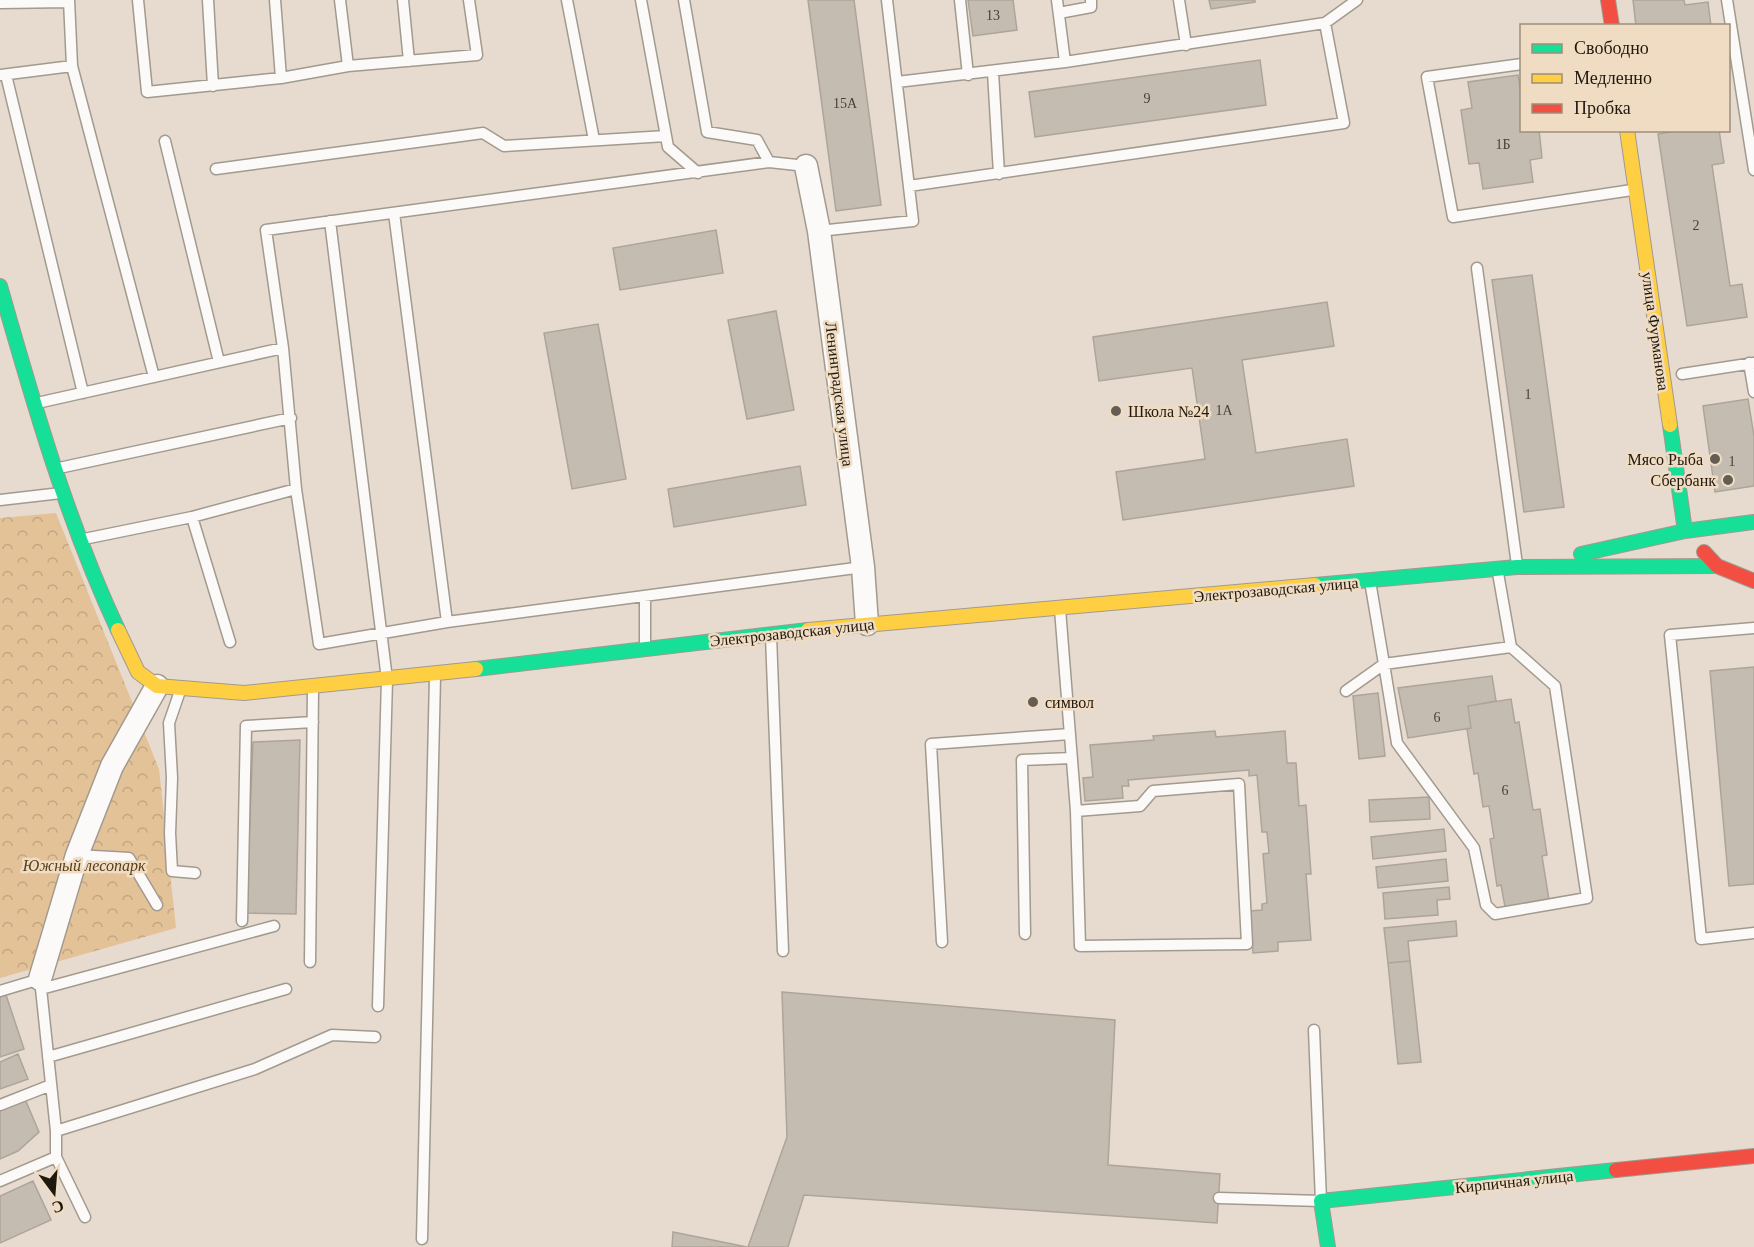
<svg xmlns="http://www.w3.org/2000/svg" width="1754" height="1247" font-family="'Times New Roman',serif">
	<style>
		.forest { fill: url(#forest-crowns) }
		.building { fill: #c4bcb1; stroke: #ada49a; stroke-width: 1.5 }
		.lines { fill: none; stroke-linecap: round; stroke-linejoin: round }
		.lane-casing { stroke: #a29a8f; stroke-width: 13 }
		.street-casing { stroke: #a29a8f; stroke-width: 25 }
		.fast-casing { stroke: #a29a8f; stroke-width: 16 }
		.slow-casing { stroke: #a29a8f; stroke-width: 16 }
		.jam-casing { stroke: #a29a8f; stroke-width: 16 }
		.lane { stroke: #fbfaf8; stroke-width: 10 }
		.street { stroke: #fbfaf8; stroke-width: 22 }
		.fast { stroke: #16e098; stroke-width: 14 }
		.slow { stroke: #ffcf43; stroke-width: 14 }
		.jam { stroke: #f24e42; stroke-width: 14 }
		.poi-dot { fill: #655c52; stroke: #f0dcc3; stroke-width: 2 }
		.labels { text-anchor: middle; stroke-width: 5; stroke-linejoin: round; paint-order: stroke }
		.number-label { font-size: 14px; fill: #484138 }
		.street-label { font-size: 16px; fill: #1f180f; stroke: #f0dcc3 }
		.poi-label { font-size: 16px; fill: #1f180f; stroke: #f0dcc3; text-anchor: start }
		.park-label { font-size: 16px; font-style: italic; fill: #573d18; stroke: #f0dcc3 }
	</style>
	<defs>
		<pattern id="forest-crowns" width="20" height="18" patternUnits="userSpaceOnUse" patternTransform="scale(1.5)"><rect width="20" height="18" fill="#e3c298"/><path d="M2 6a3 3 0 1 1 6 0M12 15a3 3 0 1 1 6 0" fill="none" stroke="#c2a682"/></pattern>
	</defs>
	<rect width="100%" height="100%" fill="#e6dbce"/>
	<path class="forest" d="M 56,513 L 159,769 L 176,928 L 0,978 L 0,518 Z"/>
	<path class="building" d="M 808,0 L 854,0 L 881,205 L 836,211 Z
		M 968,0 L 1013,0 L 1017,30 L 973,36 Z
		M 1209,0 L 1255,0 L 1255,2 L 1211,9 Z
		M 1633,0 L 1684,0 L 1685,5 L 1708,2 L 1711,26 L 1636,26 Z
		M 1260,60 L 1266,105 L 1035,137 L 1029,92 Z
		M 1518,75 L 1522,100 L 1522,130 L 1539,130 L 1542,158 L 1530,160 L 1533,182 L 1483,189 L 1479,163 L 1469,164 L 1461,110 L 1472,108 L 1468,82 Z
		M 1682,130 L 1719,130 L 1724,163 L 1712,165 L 1730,286 L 1742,284 L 1747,317 L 1687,326 L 1658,134 Z
		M 716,230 L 723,273 L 620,290 L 613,248 Z
		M 1532,275 L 1564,507 L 1524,512 L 1492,280 Z
		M 1327,302 L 1334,346 L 1242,360 L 1256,453 L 1347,439 L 1354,486 L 1123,520 L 1116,472 L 1205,459 L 1192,368 L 1099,381 L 1093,337 Z
		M 776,311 L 794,410 L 747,419 L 728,320 Z
		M 598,324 L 626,479 L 572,489 L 544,333 Z
		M 1748,399 L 1754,436 L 1754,486 L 1715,492 L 1703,406 Z
		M 800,466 L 806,505 L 674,527 L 668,489 Z
		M 1754,667 L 1754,884 L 1729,886 L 1710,671 Z
		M 1492,676 L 1496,701 L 1468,706 L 1471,728 L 1408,738 L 1398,688 Z
		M 1378,693 L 1385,756 L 1359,759 L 1353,696 Z
		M 1511,699 L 1515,723 L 1519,722 L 1533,810 L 1540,809 L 1547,855 L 1542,856 L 1549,900 L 1505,907 L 1501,885 L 1497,886 L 1490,839 L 1494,838 L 1489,806 L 1483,807 L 1478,773 L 1474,774 L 1467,729 L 1471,728 L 1468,706 Z
		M 1215,731 L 1216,737 L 1285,731 L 1287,763 L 1296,763 L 1299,806 L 1306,805 L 1311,874 L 1306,874 L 1311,940 L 1278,942 L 1278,951 L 1253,953 L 1250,911 L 1262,910 L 1262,904 L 1267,903 L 1263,854 L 1269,853 L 1267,832 L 1262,832 L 1257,775 L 1249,776 L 1249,770 L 1128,780 L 1129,786 L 1122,786 L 1123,798 L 1085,801 L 1083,778 L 1093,777 L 1090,745 L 1154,740 L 1153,736 Z
		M 300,740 L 296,914 L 246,913 L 253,742 Z
		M 1429,797 L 1430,819 L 1370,822 L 1369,800 Z
		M 1444,829 L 1446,851 L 1373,859 L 1371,837 Z
		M 1446,859 L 1448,881 L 1378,888 L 1376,867 Z
		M 1449,887 L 1450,899 L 1437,900 L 1438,915 L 1385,919 L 1383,893 Z
		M 1456,921 L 1457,936 L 1408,941 L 1410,961 L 1388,963 L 1384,928 Z
		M 1410,961 L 1421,1062 L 1398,1064 L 1388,963 Z
		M 782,992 L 1115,1020 L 1108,1165 L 1220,1174 L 1217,1223 L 804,1195 L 788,1247 L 748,1247 L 787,1137 Z
		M 6,995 L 24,1049 L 0,1057 L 0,997 Z
		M 18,1054 L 28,1079 L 0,1089 L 0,1062 Z
		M 25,1099 L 39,1132 L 18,1151 L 0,1159 L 0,1110 Z
		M 33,1181 L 51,1220 L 0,1243 L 0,1196 Z
		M 673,1232 L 747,1247 L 672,1247 Z"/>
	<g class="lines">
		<g class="lane-casing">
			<path id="lane" d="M 69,0 L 72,66 L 154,377
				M 138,0 L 147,92 L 281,78 L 348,66 L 477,55 L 469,0
				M 208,0 L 213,86
				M 275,0 L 281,78
				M 340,0 L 348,66
				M 403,0 L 409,61
				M 567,0 L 594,140
				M 641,0 L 666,136
				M 684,0 L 707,132 L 757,140 L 769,162
				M 960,0 L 968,75
				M 1057,0 L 1065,62
				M 1179,0 L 1186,45
				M 1727,0 L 1754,170
				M 0,3 L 69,2
				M 1059,13 L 1091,7 L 1091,0
				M 1522,64 L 1427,77 L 1453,217 L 1632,190
				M 993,72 L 999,174
				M 1,75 L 72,66
				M 6,75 L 83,393
				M 897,82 L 1065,62 L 1325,23 L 1357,0
				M 165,141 L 219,362
				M 806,166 L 769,162 L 266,230 L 283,348 L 296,489 L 319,644 L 447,622 L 863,567
				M 216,169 L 483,133 L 504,146 L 666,136 L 668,147 L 698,173
				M 909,186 L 1344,123 L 1325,23
				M 394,213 L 447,622
				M 330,221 L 387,679 L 378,1006
				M 819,231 L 913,221 L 887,0
				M 1477,268 L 1517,565
				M 1749,363 L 1754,392
				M 1682,374 L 1754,363
				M 37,403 L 283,348
				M 59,468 L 291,418
				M 0,500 L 61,493
				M 192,517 L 230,642
				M 84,539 L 192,517 L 296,489
				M 1370,581 L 1384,664 L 1511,647 L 1498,573
				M 1060,609 L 1076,811 L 1080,946 L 1247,944 L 1239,784 L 1153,791 L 1140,806 L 1076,811
				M 1754,628 L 1670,635 L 1701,939 L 1754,933
				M 771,636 L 783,951
				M 645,647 L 645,596
				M 180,691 L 169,723 L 172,778 L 170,833 L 172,871 L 195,873
				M 1346,691 L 1384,664 L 1397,743 L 1474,848 L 1486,905 L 1495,914 L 1587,898 L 1555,686 L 1511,647
				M 77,855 L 129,858 L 157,905
				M 242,921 L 246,726 L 313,722
				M 1025,934 L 1022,760 L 1072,758
				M 942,942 L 931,744 L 1070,734
				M 310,962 L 313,689
				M 41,989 L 274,926
				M 0,991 L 40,979 L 56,1131 L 56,1157 L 85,1217
				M 48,1057 L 286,989
				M 0,1105 L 51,1085
				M 56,1131 L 255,1069 L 332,1035 L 375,1037
				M 0,1181 L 56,1157
				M 1219,1198 L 1321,1201 L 1314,1030
				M 422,1239 L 435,677"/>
		</g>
		<g class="street-casing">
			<path id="street" d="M 806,166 L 819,231 L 863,567 L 867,624
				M 40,979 L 77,855 L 112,766 L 157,686"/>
		</g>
		<g class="fast-casing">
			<path id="fast" d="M 0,286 C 33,402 67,521 118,630
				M 1670,425 L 1685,531
				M 1581,554 L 1685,531 L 1754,522
				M 1315,585 L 1517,567 L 1717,566
				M 476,669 L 808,630
				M 1328,1247 L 1321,1201 L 1616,1170"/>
		</g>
		<g class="slow-casing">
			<path id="slow" d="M 1627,130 L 1670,425
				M 118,630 L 138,672 L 157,686 L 244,693 L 476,669
				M 808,630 L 1315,585"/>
		</g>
		<g class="jam-casing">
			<path id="jam" d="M 1608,0 L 1612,26
				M 1704,552 L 1717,566 L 1754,581
				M 1616,1170 L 1754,1156"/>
		</g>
		<use href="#lane" class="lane"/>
		<use href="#street" class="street"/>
		<use href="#fast" class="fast"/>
		<use href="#slow" class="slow"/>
		<use href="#jam" class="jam"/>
	</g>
	<g class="poi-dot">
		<circle cx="1116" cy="411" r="6"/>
		<circle cx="1715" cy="459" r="6"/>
		<circle cx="1728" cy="480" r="6"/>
		<circle cx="1033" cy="702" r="6"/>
	</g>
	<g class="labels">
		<g class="number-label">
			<text x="993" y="20">13</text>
			<text x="1147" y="103">9</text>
			<text x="845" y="108">15А</text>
			<text x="1503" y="149">1Б</text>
			<text x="1696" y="230">2</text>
			<text x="1528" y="399">1</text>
			<text x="1224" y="415">1А</text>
			<text x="1732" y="466">1</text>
			<text x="1437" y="722">6</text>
			<text x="1505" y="795">6</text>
		</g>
		<g class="street-label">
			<text transform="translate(1656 331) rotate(82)" y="6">улица Фурманова</text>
			<text transform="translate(840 394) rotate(83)" y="6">Ленинградская улица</text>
			<text transform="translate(1276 589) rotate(-5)" y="6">Электрозаводская улица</text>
			<text transform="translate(792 632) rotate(-6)" y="6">Электрозаводская улица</text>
			<text transform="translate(1514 1181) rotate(-6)" y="6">Кирпичная улица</text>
		</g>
		<g class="poi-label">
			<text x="1128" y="417">Школа №24</text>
			<text x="1703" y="465" text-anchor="end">Мясо Рыба</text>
			<text x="1716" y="486" text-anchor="end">Сбербанк</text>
			<text x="1045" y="708">символ</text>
		</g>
		<g class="park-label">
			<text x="84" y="871">Южный лесопарк</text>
		</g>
	</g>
	<rect x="1520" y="24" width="210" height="108" fill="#f0dcc3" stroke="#9c8e7b" stroke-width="1.5"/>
	<rect x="1532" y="44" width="30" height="9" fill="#16e098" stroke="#9c8e7b" stroke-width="1.5"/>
	<text x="1574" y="54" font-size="18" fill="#1f180f">Свободно</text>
	<rect x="1532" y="74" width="30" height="9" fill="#ffcf43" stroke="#9c8e7b" stroke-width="1.5"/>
	<text x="1574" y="84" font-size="18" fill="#1f180f">Медленно</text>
	<rect x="1532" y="104" width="30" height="9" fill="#f24e42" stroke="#9c8e7b" stroke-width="1.5"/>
	<text x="1574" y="114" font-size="18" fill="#1f180f">Пробка</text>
	<g transform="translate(54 1193) rotate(164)" stroke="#f0dcc3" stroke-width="4.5" paint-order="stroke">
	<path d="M0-4.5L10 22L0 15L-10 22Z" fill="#1f180f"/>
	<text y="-9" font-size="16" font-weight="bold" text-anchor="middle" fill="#1f180f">С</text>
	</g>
</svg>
